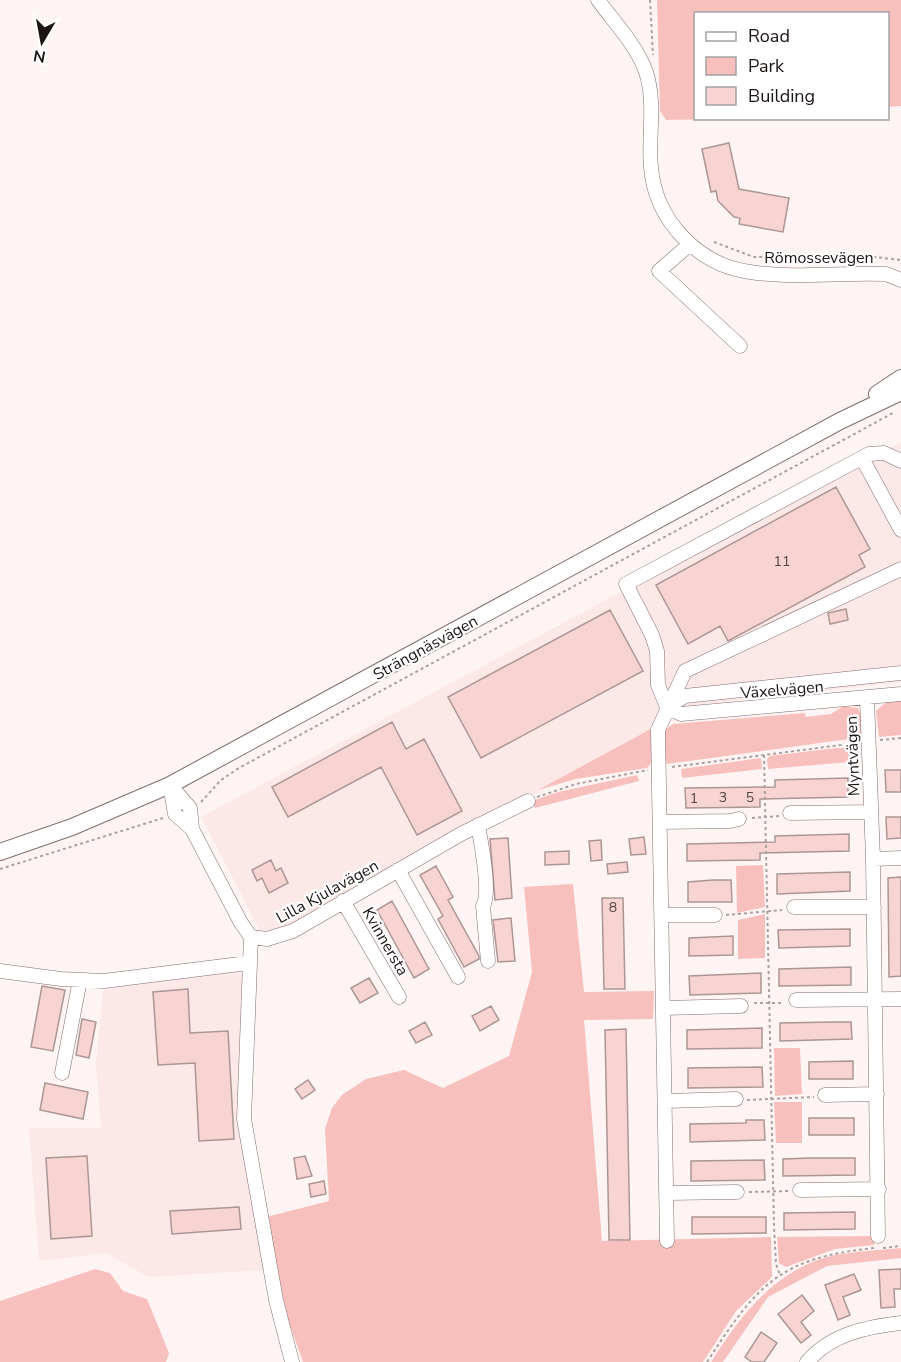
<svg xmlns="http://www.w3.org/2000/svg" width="901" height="1362" font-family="'Nunito Sans',sans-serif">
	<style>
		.built { fill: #fce8e6 }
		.green { fill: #f8c0bd }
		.building { fill: #f7d4d2; stroke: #ac9694; stroke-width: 1.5 }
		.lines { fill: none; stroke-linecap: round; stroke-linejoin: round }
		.minor-casing { stroke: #826d6c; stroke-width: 15 }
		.major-casing { stroke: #826d6c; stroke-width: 18 }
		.path { stroke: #a9a09f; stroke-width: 2; stroke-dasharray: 3 3; stroke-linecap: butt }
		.minor { stroke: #fff; stroke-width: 14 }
		.major { stroke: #fff; stroke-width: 16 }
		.labels { text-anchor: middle; stroke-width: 4.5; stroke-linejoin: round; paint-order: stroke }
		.number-label { font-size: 14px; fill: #534443 }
		.street-label { font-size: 16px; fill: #1c1413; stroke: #fff }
	</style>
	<rect width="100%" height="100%" fill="#fef4f3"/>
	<path class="built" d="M 901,442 L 901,682 L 696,705 L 478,825 L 264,938 L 201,817 Z
		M 239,970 L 245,981 L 238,1124 L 265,1270 L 148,1277 L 106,1253 L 39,1261 L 29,1128 L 101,1128 L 96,1064 L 103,990 L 138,982 Z"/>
	<path class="green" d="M 657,0 L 901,0 L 901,106 L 888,107 L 888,14 L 696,14 L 696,118 L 720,119 L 666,120 L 660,111 Z
		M 901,701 L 901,735 L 879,737 L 876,711 L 885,703 Z
		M 843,706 L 858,708 L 863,718 L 863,737 L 667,764 L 664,754 L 665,730 L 673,724 L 805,713 L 806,717 L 831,714 Z
		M 651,729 L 651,763 L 647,768 L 576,779 L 538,790 Z
		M 836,748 L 848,748 L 850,762 L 768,769 L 767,759 L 770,756 Z
		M 761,758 L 762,769 L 682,778 L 681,769 Z
		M 637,775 L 639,781 L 535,808 L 532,801 L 558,792 Z
		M 763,865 L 765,907 L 737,913 L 736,866 Z
		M 573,884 L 584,992 L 654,991 L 653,1019 L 584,1020 L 602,1241 L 771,1237 L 772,1277 L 736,1311 L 703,1362 L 303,1362 L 285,1311 L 266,1217 L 329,1201 L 325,1129 L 332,1108 L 342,1095 L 366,1079 L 404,1070 L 443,1088 L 509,1056 L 532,972 L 524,887 Z
		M 765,914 L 765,958 L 738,959 L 738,920 Z
		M 774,1048 L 800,1048 L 802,1094 L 775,1096 Z
		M 774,1102 L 802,1102 L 802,1143 L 776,1143 Z
		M 871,1236 L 877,1242 L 873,1245 L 835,1249 L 786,1267 L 779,1263 L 777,1237 Z
		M 901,1248 L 901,1258 L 827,1266 L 768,1297 L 723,1362 L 711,1362 C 737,1321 765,1283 810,1263 C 837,1251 872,1251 901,1248 Z
		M 95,1269 L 110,1273 L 123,1291 L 147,1299 L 169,1353 L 166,1362 L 0,1362 L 0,1301 Z"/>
	<path class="building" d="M 729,143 L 739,189 L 789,198 L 783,232 L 739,224 L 740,218 L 734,217 L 718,201 L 716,191 L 711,192 L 702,149 Z
		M 836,487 L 870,549 L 859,555 L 865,567 L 728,641 L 720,626 L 688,644 L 656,585 Z
		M 846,609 L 848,620 L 830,624 L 828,613 Z
		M 610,610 L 643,671 L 481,758 L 448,697 Z
		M 392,722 L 406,749 L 424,739 L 462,811 L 417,835 L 381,767 L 288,817 L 272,787 Z
		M 885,770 L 901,770 L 901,792 L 886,792 Z
		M 848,778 L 848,797 L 760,799 L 760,807 L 686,808 L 685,788 L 775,787 L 775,780 Z
		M 886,817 L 901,817 L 901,838 L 887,839 Z
		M 849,834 L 849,851 L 760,853 L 760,860 L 687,861 L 687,844 L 775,842 L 775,836 Z
		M 644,837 L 646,854 L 631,855 L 629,839 Z
		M 508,838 L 512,898 L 495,900 L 490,839 Z
		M 601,840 L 602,860 L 591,861 L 589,841 Z
		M 569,851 L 569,864 L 545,865 L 545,852 Z
		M 271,860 L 276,871 L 281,868 L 288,883 L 269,893 L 262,878 L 257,881 L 252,870 Z
		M 627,862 L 628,872 L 608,874 L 607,864 Z
		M 436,866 L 453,897 L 448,900 L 479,956 L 479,959 L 464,967 L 438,919 L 443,916 L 420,875 Z
		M 850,872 L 850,891 L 777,894 L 777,874 Z
		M 901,877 L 901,976 L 889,977 L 888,878 Z
		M 713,880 L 731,880 L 732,902 L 688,902 L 688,882 Z
		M 602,898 L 623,898 L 625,989 L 604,989 Z
		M 392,901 L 429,969 L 414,978 L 377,910 Z
		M 511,918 L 515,961 L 498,962 L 493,920 Z
		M 850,929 L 850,946 L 779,948 L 778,930 Z
		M 733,936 L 733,955 L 689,956 L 689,938 Z
		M 851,967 L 851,985 L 779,986 L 779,969 Z
		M 761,973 L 761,993 L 690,995 L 689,976 Z
		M 369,978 L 378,993 L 360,1003 L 351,988 Z
		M 42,986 L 65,990 L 53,1051 L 31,1047 Z
		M 188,989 L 190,1033 L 228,1031 L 234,1139 L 199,1141 L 195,1063 L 158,1065 L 153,992 Z
		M 491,1006 L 499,1020 L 480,1031 L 472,1016 Z
		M 82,1019 L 96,1022 L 89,1058 L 76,1055 Z
		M 425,1022 L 432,1035 L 416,1043 L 409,1031 Z
		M 835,1022 L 851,1022 L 852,1039 L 780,1041 L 780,1023 Z
		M 762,1028 L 762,1048 L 687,1049 L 687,1030 Z
		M 626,1029 L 630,1240 L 609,1240 L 605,1030 Z
		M 853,1061 L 853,1079 L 809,1079 L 809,1062 Z
		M 762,1067 L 763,1087 L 688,1088 L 688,1068 Z
		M 308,1080 L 315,1090 L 302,1099 L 295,1089 Z
		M 45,1083 L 88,1092 L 83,1119 L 40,1110 Z
		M 809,1118 L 854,1118 L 854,1135 L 809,1135 Z
		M 746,1120 L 764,1120 L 765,1140 L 690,1142 L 690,1124 L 746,1123 Z
		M 87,1156 L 92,1236 L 51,1239 L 46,1158 Z
		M 305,1156 L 312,1176 L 297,1179 L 294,1158 Z
		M 811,1158 L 855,1158 L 855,1175 L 783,1176 L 783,1159 Z
		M 764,1160 L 765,1180 L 691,1181 L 691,1161 Z
		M 324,1181 L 326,1194 L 311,1197 L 309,1184 Z
		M 239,1207 L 241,1229 L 172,1234 L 170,1211 Z
		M 855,1212 L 855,1229 L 784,1230 L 784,1213 Z
		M 692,1217 L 766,1217 L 766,1233 L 692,1234 Z
		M 901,1269 L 901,1289 L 894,1289 L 895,1307 L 881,1308 L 879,1270 Z
		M 854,1274 L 861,1290 L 843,1297 L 850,1315 L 838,1320 L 825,1285 Z
		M 802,1295 L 814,1311 L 801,1322 L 811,1335 L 801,1343 L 778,1314 Z
		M 761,1332 L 777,1343 L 764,1362 L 752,1362 L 745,1357 Z"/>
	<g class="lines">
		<g class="minor-casing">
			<path id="minor" d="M 598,0 C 614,22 637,46 646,72 C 656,103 648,136 651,167 C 655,220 698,265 750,272 C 794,279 841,272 886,274 L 901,280
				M 690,244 L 659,271 L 740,346
				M 862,458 L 901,530
				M 867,699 L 873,859 L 878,1236
				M 667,707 L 658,685 L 657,651 L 652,635 L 626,584 L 869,454 L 884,453 L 901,461
				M 667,707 L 685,696 L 901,673
				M 667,707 L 681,714 L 901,694
				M 170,785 L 190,808 L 192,829 L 241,923 L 251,937 L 267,939 L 293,931 L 461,834 L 528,801
				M 170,785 L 175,814 L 192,829
				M 790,813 L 871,812
				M 661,822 L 730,821 L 739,819
				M 478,825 C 481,842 491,893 483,906 L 488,961
				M 873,859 L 901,858
				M 398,870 L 458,977
				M 343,901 L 399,997
				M 794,907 L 874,907
				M 662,915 L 715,915
				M 251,937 L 244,1119 L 276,1300 L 292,1362
				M 0,971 L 61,979 L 104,981 L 248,963
				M 796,1000 L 901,999
				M 664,1008 L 741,1006
				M 62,1073 L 80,980
				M 825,1095 L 877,1094
				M 665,1101 L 736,1099
				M 800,1190 L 879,1189
				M 668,1193 L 737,1192
				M 667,1241 L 658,730 L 685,671 L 901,569
				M 807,1362 C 831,1334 866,1327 901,1323"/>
		</g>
		<g class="major-casing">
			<path id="major" d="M 877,394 L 901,378
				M 0,852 L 72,827 L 170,785 L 840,421 L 901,392"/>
		</g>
		<path class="path" d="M 650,0 L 653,55
			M 714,242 L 754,257 L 857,255 L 901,260
			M 880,740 L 901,738
			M 764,755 L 774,1226 L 776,1264 L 780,1275
			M 672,767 L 856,743
			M 537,797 L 576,784 L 648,770
			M 201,802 L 221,780 L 239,768 L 893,413
			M 752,818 L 779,816
			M 0,869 L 163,818
			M 726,915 L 782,910
			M 754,1003 L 784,1003
			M 747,1100 L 814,1097
			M 749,1192 L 789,1191
			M 883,1248 L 901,1246
			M 707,1362 C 757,1285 779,1258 874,1248"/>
		<use href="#minor" class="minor"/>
		<use href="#major" class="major"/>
	</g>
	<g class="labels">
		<g class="number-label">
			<text x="782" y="566">11</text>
			<text x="723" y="802">3</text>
			<text x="750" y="802">5</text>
			<text x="694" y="803">1</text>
			<text x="613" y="912">8</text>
		</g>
		<g class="street-label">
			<text x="819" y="263">Römossevägen</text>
			<text transform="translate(425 647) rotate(-29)" y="6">Strängnäsvägen</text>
			<text transform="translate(782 689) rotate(-5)" y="6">Växelvägen</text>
			<text transform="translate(852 756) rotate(-92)" y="6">Myntvägen</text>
			<text transform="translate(327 891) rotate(-29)" y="6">Lilla Kjulavägen</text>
			<text transform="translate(386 941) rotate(60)" y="6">Kvinnersta</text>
		</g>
	</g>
	<rect x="694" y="12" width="195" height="108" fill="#ffffff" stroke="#a4a1a1" stroke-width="1.5"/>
	<rect x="706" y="32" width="30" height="9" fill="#ffffff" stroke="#a4a1a1" stroke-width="1.5"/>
	<text x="748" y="42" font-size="18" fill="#1c1413">Road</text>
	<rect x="706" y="57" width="30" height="18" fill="#f8c0bd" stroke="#a4a1a1" stroke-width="1.5"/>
	<text x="748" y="72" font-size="18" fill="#1c1413">Park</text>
	<rect x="706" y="87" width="30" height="18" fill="#f7d4d2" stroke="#a4a1a1" stroke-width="1.5"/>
	<text x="748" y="102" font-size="18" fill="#1c1413">Building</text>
	<g transform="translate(42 42) rotate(190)" stroke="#ffffff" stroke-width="4.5" paint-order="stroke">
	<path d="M0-4.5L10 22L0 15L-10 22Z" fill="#1c1413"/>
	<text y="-9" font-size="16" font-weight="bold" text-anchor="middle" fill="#1c1413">N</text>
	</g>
</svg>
